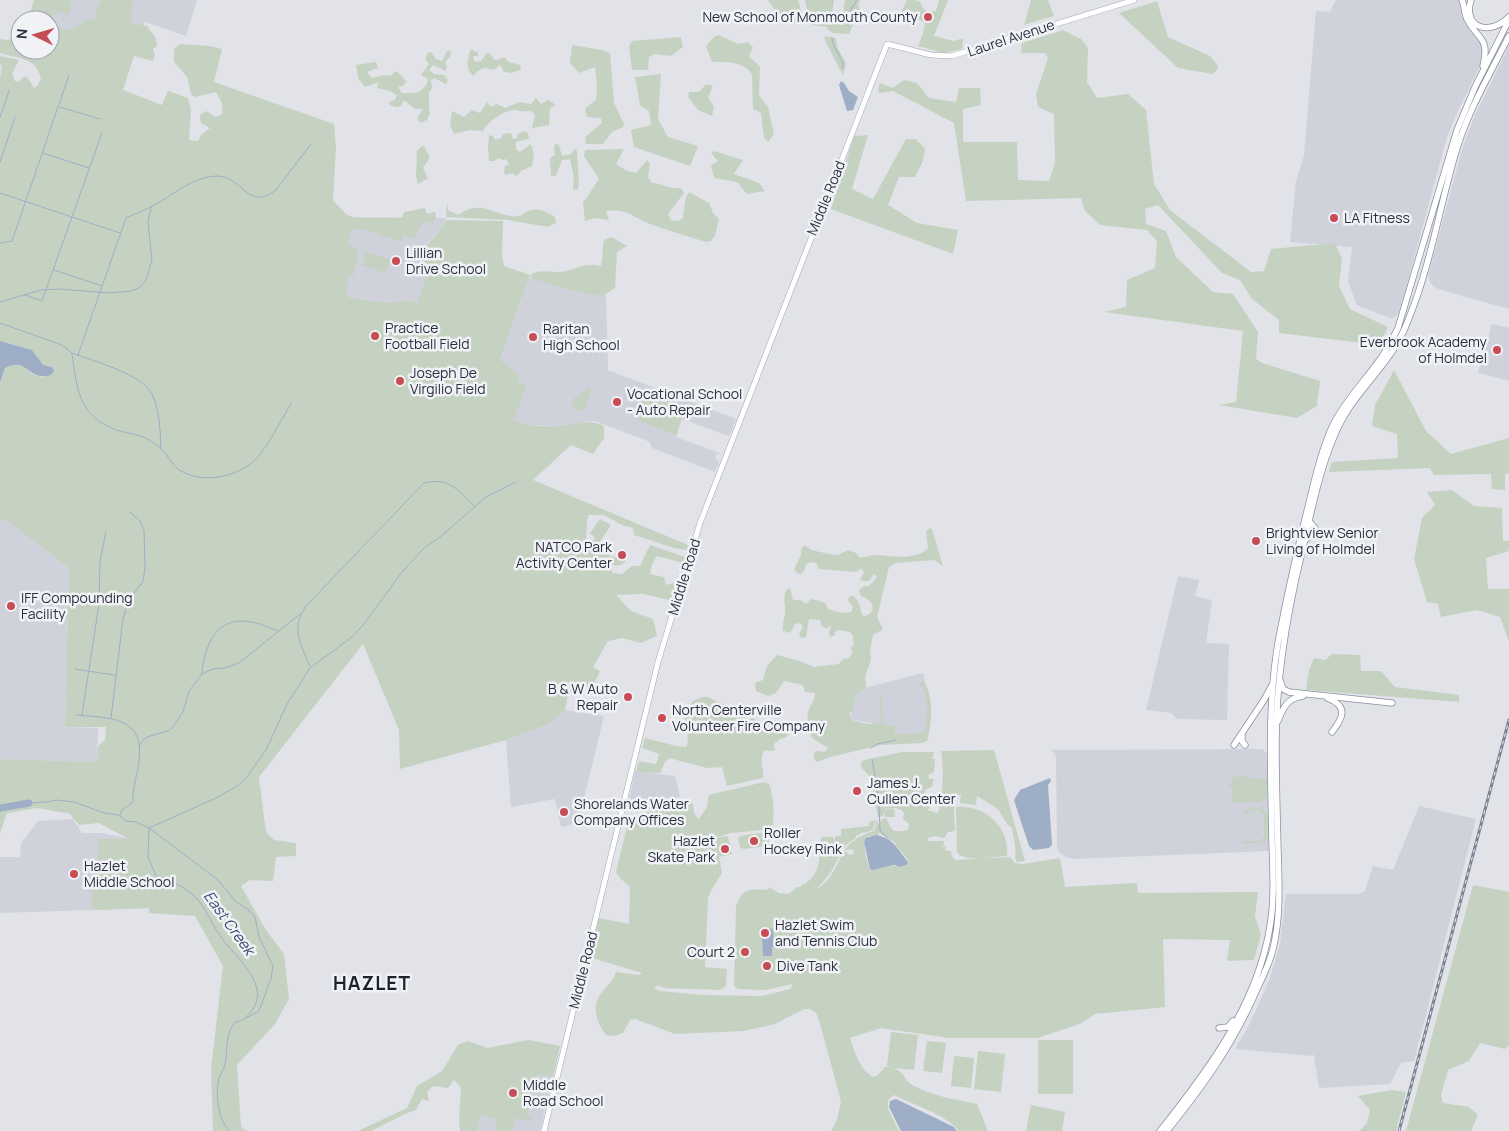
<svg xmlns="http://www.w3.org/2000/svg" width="1509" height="1131" font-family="Manrope,sans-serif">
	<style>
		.built { fill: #cfd2da }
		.green { fill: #c5d2c2; fill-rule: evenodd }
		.water { fill: #9eaec6 }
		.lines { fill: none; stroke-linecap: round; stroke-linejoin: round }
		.stream { stroke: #9eaec6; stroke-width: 1 }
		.river { stroke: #9eaec6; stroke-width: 7 }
		.primary-casing { stroke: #a1a7b3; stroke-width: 6 }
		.highway-casing { stroke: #89909e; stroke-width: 7 }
		.primary { stroke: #fff; stroke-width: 5 }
		.highway { stroke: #fff; stroke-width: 5.5 }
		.rail-casing { stroke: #7b8291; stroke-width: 3 }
		.rail { stroke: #f0f2f6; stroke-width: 1; stroke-dasharray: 4; stroke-linecap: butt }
		.poi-dot { fill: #c64d56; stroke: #f0f2f6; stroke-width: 2 }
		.labels { text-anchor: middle; stroke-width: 5; stroke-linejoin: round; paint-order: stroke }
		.poi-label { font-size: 14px; fill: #2a303f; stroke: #f0f2f6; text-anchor: start }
		.street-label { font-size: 14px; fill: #2a303f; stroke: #f0f2f6 }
		.water-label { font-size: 15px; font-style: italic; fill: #374c71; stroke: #f0f2f6 }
		.district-label { font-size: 19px; font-weight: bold; letter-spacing: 1px; fill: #1c2130; stroke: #f0f2f6 }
	</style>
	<rect width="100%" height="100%" fill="#e1e3e8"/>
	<path class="built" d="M 38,0 L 125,0 L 86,38 L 50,26 L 50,20 L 31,19 Z
		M 126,0 L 197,0 L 186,36 L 145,22 L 142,29 L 119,21 Z
		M 1336,0 L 1459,0 L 1482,44 L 1483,60 L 1455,117 L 1447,137 L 1404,296 L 1398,314 L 1392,319 L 1357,305 L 1348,281 L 1352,247 L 1290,242 L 1296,181 L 1304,156 L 1316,11 L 1330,12 Z
		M 1509,46 L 1509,309 L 1438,289 L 1432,285 L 1428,276 L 1463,146 L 1475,115 Z
		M 345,217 L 446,218 L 442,228 L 425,246 L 417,258 L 421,262 L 430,265 L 417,303 L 406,300 L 389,303 L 350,298 L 338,295 Z
		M 530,275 L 606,295 L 608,370 L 736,419 L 729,436 L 682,419 L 676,437 L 722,454 L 717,454 L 715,458 L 719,463 L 715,472 L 652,448 L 650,442 L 595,421 L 557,426 L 525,425 L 514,420 L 518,382 L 500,361 Z
		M 1492,324 L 1509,328 L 1509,381 L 1478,373 Z
		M 0,520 L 7,521 L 69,568 L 65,727 L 98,728 L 97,762 L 4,759 L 0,761 Z
		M 1178,576 L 1199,580 L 1195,596 L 1212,600 L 1206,643 L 1229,644 L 1227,720 L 1177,719 L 1171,713 L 1146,710 Z
		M 923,673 L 930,702 L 929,734 L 894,736 L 873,727 L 873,723 L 850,719 L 857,690 Z
		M 565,710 L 604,716 L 578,823 L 561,827 L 555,799 L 511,807 L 506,740 L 549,724 Z
		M 1262,749 L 1267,753 L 1269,851 L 1073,859 L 1068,858 L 1060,853 L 1057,848 L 1056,758 L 1055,754 L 1051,750 Z
		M 635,771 L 675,776 L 680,797 L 634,807 L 631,806 L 629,801 Z
		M 1419,806 L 1476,819 L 1414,1061 L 1401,1063 L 1390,1084 L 1319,1088 L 1313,1050 L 1313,1056 L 1235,1049 L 1249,1025 L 1269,981 L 1280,944 L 1286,894 L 1358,894 L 1365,891 L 1373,866 L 1393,870 Z
		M 73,819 L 82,833 L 102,833 L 131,839 L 150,908 L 0,913 L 0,857 L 20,857 L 21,843 L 38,821 Z
		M 528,1040 L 560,1046 L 540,1131 L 477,1131 L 481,1115 L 520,1075 Z"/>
	<path class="green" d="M 34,0 L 71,0 L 70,10 L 68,15 L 58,12 L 52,16 L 34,14 L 36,18 L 43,20 L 28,20 Z
		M 101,0 L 133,0 L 131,15 L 131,21 L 135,24 L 147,26 L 156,38 L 157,46 L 153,49 L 155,55 L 153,61 L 134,56 L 123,90 L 162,105 L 168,91 L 188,98 L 191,110 L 189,140 L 198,141 L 202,134 L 210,128 L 201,123 L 200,115 L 206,111 L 216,117 L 222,114 L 222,103 L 216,92 L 195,97 L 191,94 L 187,77 L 174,62 L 174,49 L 180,44 L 210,46 L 222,49 L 214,82 L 334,124 L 336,147 L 333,200 L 346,214 L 354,218 L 402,218 L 404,212 L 425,208 L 427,214 L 435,212 L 436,217 L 433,222 L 423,223 L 418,229 L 415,239 L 403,235 L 401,241 L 380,235 L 381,229 L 379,234 L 360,229 L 352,229 L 347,245 L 358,248 L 357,261 L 353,276 L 349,275 L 346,296 L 351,298 L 389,303 L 406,300 L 417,303 L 430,265 L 419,260 L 417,257 C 426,243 441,234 446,220 L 503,221 L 502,255 L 504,266 L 530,275 L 500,360 L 517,372 L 518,382 L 526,385 L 514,420 C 527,426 542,427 557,426 C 573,425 589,418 604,426 L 604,438 L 593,454 L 571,445 L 533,480 L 688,545 L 687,550 L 674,548 L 634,535 L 633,528 L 622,525 L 604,515 L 589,515 L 587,520 L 586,540 L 590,543 L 595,538 L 590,533 L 600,519 L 611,525 L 600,542 L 608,555 L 626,561 C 620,567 616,566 609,563 L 607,565 L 612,569 L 612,573 L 622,574 L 632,566 L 640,566 L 650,545 L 685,557 L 683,563 L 657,556 L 652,564 L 650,574 L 664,577 L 666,585 L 674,583 L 674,594 L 669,600 L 643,594 L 616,595 L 631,611 L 653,619 L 657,636 L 641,643 L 622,638 L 608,641 L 593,667 L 600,671 L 592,688 L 586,686 L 568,695 L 565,710 L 549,724 L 506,740 L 400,769 L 399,730 L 363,644 L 259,777 L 266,832 L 274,840 L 296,843 L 296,856 L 276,857 L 273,881 L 250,880 L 241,886 L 266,930 L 284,954 L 289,999 L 275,1024 L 237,1065 L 241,1127 L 247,1131 L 213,1131 L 211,1069 L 223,966 L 195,916 L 149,913 L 149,908 L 96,910 L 92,906 L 91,862 L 98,862 L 98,839 L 129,839 L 99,823 L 79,825 L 70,814 L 37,808 L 7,813 L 0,833 L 0,761 L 4,759 L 97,762 L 98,746 L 105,740 L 106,727 L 65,727 L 69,568 L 7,521 L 0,520 L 0,384 L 5,368 L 14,364 L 24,366 C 30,373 34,377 44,377 L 52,367 L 43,365 L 32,350 L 0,341 L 0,79 L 2,64 L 0,66 L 0,56 L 19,60 L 12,74 L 15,81 L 18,82 L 24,77 L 27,77 L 34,88 L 37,86 L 41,79 C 36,56 18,59 0,53 L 0,39 L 7,40 L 20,37 L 20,50 L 50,50 L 50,22 C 64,33 72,32 85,20 L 92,20 L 96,18 L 96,11 Z
		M 768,0 L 798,0 L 805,24 L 784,23 Z
		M 805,0 L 834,0 L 831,23 L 836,20 L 841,25 L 844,25 L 845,19 L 843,16 L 845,0 L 860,0 L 858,6 L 860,9 C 857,18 852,25 849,34 L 833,33 L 827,29 L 828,27 L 812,25 L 809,22 Z
		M 907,0 C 925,0 917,2 927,12 L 936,11 L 939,0 L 948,0 L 934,36 L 954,41 L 963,38 L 962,49 L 944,53 L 918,46 L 923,34 L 925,22 L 912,17 L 907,17 L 903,15 L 902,10 Z
		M 1031,0 L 1048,0 L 1054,16 L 1024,25 Z
		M 1157,1 L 1168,37 L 1210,56 L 1219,67 L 1213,74 L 1178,68 L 1119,13 Z
		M 1063,30 L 1081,39 L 1088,48 L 1087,82 L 1097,98 L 1128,94 L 1146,110 L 1154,184 L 1170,210 L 1251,272 L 1264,271 L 1271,249 L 1335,243 L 1342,259 L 1339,286 L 1350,309 L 1388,327 L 1379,345 L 1279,333 L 1279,320 L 1252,299 L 1240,280 L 1222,273 L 1158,205 L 1145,209 L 1146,224 L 1166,231 L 1176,257 L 1213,292 L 1233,294 L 1258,332 L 1256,359 L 1262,363 L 1320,381 L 1317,406 L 1297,418 L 1219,405 L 1236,402 L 1243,331 L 1104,312 L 1126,307 L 1127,280 L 1155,268 L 1157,241 L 1147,230 L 1100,225 L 1085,211 L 1081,198 L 966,201 L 954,123 L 893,91 L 879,93 L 878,89 L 880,83 L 893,88 L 904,80 L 917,83 L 929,98 L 956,102 L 959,88 L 980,88 L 981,105 L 963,109 L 963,142 L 1017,142 L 1018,180 L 1049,181 L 1055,163 L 1054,114 L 1038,107 L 1036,94 L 1048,58 L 1045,53 L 1021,53 L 1022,43 Z
		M 719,35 L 738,44 L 748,42 L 753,47 L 749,56 L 760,67 L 759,95 L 768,107 L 774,134 L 768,142 L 764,138 L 761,113 L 753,109 L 752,75 C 745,61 726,62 712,62 L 706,46 L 714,37 Z
		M 824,36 L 836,38 L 837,47 L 846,63 L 843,75 L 827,45 Z
		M 681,37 L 683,47 L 671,56 L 654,54 L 649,57 L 648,70 L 632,70 L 629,46 L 632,41 Z
		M 572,45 L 602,50 L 610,53 L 614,103 L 625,126 L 612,132 L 603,144 L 586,144 L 585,137 L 602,123 L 601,118 L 587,117 L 585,108 L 596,100 L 597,85 L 595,67 L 579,73 L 570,63 Z
		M 471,49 L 478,53 L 478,56 L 473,56 L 475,62 L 481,61 L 486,54 L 490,53 L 494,60 L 498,60 L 504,57 L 509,62 L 520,65 L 521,70 L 509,73 L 503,71 L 502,67 L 499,65 L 496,69 L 491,70 C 483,65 479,70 473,76 C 465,67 467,60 471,49 Z
		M 447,51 L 451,51 L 450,57 L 445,62 L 447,67 L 446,71 L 433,65 L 429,70 L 434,74 L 444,75 L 448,80 L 446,84 L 434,78 L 431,80 L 432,88 L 429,92 L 429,109 L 430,113 L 427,120 L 420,123 L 417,118 L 423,109 L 415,109 L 404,100 L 401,106 L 397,107 L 390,105 L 389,102 L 395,100 L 397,95 L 390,91 L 377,88 L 379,82 L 365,87 L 358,78 L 356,65 L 376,62 L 378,68 L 367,72 L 372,78 L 384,75 L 391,76 L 395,71 L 400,74 L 406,81 L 403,86 L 398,87 L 402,93 C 415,94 425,93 428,79 L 421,75 L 429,64 L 425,59 L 428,53 L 431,52 L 436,59 L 442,61 Z
		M 661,74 L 658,119 L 668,137 L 698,146 L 690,166 L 634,147 L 631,130 L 651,125 L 649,111 L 640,105 L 635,77 Z
		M 706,84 L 713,86 L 708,97 L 714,107 L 712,116 L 698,110 L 688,97 L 689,92 L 699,92 Z
		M 536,98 L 541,104 L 548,100 L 556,105 L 550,108 L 549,125 L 532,128 L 535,115 L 531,111 C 525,112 521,111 515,110 C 504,110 488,121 483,131 L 469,130 L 454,134 L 450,125 L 452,111 L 464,117 L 472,110 L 480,113 L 487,102 L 491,107 L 497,104 L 505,108 L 520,102 L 531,104 Z
		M 524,131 L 528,133 L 529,139 L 516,142 L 516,149 L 520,152 L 531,144 L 534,155 L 532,166 L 521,171 L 517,176 L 512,173 L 505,175 L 504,172 L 505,166 L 509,164 L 506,159 L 503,160 L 499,158 L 494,161 L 489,161 L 488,149 L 489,135 L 493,136 L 495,140 L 501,138 L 503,134 L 511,133 L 513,139 L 517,138 L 518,134 Z
		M 868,135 L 852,189 L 873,199 L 906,139 L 916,139 L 925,149 L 923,161 L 915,177 L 899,177 L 888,205 L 917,223 L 958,230 L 953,254 L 831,209 L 854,136 Z
		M 555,144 L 559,145 L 562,156 L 571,154 L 575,149 L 577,151 L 579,186 L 577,190 L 573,189 L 573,184 L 574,178 L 570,159 L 562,160 L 556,176 L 551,176 L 550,158 L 555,155 L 554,148 Z
		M 423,145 L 430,157 L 423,168 L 428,178 L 418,184 L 416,176 L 417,151 Z
		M 624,149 L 616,164 L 627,171 L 636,173 L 647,160 L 650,163 L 648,177 L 652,183 C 662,183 669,190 681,188 L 684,193 L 668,214 L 671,220 L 678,221 L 683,218 L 685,200 L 689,192 L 709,203 L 713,213 L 719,219 L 715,236 L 711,241 L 706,242 C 688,236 669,231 650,224 C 633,218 627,207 606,211 L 609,220 L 594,218 L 585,221 L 583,203 L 599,179 L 584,156 L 585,150 Z
		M 714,151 L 743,160 L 734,174 L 759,183 L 765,191 L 747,194 L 737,182 L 714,178 L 711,165 L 718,161 L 711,153 Z
		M 447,201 L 448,210 L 458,215 C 484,197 497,219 519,216 C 520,216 525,213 526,212 C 538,207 545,211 555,217 L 556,223 L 548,227 L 508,220 L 446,217 Z
		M 612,237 L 627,246 L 617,252 L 615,288 L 602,296 L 569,290 L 534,279 L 531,274 C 544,268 553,274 566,271 C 581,268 583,263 601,266 C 603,257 602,249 604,240 Z
		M 363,251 L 391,260 L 386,273 L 360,265 L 363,264 L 366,254 Z
		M 1394,370 L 1426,431 L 1451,454 L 1509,438 L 1509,473 L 1505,474 L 1505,490 L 1492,489 L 1491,474 L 1434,475 L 1430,468 L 1329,472 L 1332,462 L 1398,458 L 1397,434 L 1372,426 L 1375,405 Z
		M 589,388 L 591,392 L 584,411 L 571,408 L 574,398 Z
		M 647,395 L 685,410 L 676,435 L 638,420 Z
		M 1452,490 L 1474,506 L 1502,508 L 1503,541 L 1509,541 L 1509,551 L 1486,558 L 1488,589 L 1509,589 L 1509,642 L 1500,617 L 1477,610 L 1441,617 L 1438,604 L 1427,602 L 1414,559 L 1422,518 L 1435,505 L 1427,492 Z
		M 930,528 L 932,529 L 943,566 L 934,560 L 895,563 L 889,567 L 877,617 L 883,629 L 873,635 L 870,651 L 871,660 L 865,677 L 866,688 L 857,693 L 854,701 L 853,711 L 849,713 L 852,720 L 868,724 L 880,723 L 881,726 L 880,697 L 882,696 L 883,725 L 902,726 L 908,724 L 908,719 L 909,725 L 905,726 L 912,726 L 895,727 L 895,734 L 922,733 L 923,729 L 926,729 L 927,705 L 923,686 L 920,686 L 920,684 L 921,682 L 924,682 C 934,696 932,724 927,741 L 923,743 L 881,745 L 830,757 L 817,762 L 814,758 L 814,753 L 816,751 L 825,752 L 828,748 L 812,738 C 810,730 806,720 808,712 C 810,705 815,701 815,693 L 805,692 L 803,685 L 784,681 L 776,693 L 768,696 L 756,691 L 755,683 L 763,680 L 767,666 L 777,655 L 800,661 L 814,667 L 839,664 L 843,659 L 849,658 L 853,652 L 850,648 L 854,645 L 853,636 L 850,632 L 838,630 L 835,632 L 835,635 L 830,637 L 829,633 L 831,625 L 828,628 C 821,628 822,626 820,620 L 809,619 L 806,636 L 804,638 L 800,637 L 799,634 L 803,627 L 800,623 L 795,624 L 790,633 L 783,631 C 782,625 784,620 785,614 C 786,604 782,603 786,590 L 790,588 L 793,600 L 801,600 L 806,604 L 811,599 C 815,600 821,601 825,603 L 828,609 L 841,613 L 851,612 L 853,607 L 848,601 L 849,597 L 853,596 C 860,601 860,608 862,615 L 866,616 L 872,612 C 874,603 869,599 861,596 L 859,590 L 864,586 L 869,586 L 877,577 L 874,574 L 869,581 L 861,581 L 860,579 L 864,573 L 862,569 L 860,569 L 856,572 L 819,569 L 816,563 L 810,562 L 806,565 L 804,571 L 801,574 L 797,573 L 794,569 L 801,555 L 801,549 L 805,545 L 811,550 L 829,554 L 838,555 L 848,550 L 856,553 L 859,557 C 865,558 868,556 874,555 C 891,555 915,562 928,548 L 926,531 Z
		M 1332,654 L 1360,655 L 1361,671 L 1381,671 L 1395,687 L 1459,695 L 1459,702 L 1306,690 L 1309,670 L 1314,658 L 1325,660 Z
		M 703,697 L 708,697 L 734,710 L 737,718 L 744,716 L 749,720 L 752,718 L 756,720 L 759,727 L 773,732 L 783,728 L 788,730 L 787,737 L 780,739 L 774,744 L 775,750 L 771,751 L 764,750 C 759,762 764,766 763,778 L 727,786 L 722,767 L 707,768 L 669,758 L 665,762 L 660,773 L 636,772 L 639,761 L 656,764 L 659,754 L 642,748 L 645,738 L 676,746 L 687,747 C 689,732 688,722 680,709 L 687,710 L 693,701 Z
		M 994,750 L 1025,861 L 1017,862 L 1015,858 C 1017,852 1013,835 1012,828 L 1007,824 L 998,809 L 977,796 L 976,805 L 960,803 L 961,794 C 950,798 955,821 955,831 L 948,832 L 944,838 L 934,836 L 928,838 L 927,841 L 944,841 L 944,845 L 941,846 L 946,847 L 945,850 L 951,851 L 952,856 L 955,860 L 1010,857 L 1015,863 L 1022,864 L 1060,858 L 1065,887 L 1137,883 L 1138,893 L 1258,892 L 1255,916 L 1261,934 L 1254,960 L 1227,961 L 1230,940 L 1163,939 L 1165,1007 L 1095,1014 L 1080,1024 L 1037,1038 L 949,1038 L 881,1028 L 850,1038 C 855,1052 859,1069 873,1077 L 878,1075 L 885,1067 L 893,1067 L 887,1066 L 891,1032 L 918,1035 L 914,1070 L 894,1068 C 906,1073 903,1079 911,1084 C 930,1096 955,1099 977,1104 L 988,1131 L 959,1131 C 947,1115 912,1104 894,1095 L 888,1100 L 888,1109 L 899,1131 L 831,1131 L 837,1120 L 841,1101 L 819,1020 L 816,1013 L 810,1009 L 804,1009 L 775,1024 L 744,1031 L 675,1034 L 635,1019 L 630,1020 L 623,1033 L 615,1036 L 606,1035 C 596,1022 591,1006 602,992 C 608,985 613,981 616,972 L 639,975 L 642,973 L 592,958 L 590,955 L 599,918 L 629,924 L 630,887 L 620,878 L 616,872 L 627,827 L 638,815 L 690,800 C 695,805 692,815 699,819 L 707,807 L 709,795 L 764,782 L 769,784 C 773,793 776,820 771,829 L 731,833 L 715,838 L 728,836 L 732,854 L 719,857 L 722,873 L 712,889 L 708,898 L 705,967 L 727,969 L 726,986 L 720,990 L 664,988 L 658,985 L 654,988 L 660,991 L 703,995 L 762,996 L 791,989 L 792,984 L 766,990 L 738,989 L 734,986 L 736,907 C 741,888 752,889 767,890 L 769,887 L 779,893 L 789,894 L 797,887 L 801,887 L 801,885 C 816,880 819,866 820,852 L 823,852 L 821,851 L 821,837 L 833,837 L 835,842 L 835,836 L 841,836 L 841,829 L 869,826 L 869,822 L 876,820 L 873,830 L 864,833 L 862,832 L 859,835 L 856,835 L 856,838 L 847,844 L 842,850 L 838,850 L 841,852 C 835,867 827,879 816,889 C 830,883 837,865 843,852 L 846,852 L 850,855 L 853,854 L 854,851 L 851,849 L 844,851 C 851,840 862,835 874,831 L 877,820 L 879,825 L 882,819 L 886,818 C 893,831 890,833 908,830 L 909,824 L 903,819 L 904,814 L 903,811 L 896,808 L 885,809 L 884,810 L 894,809 L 895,817 L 885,817 L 884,811 L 883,816 L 878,817 L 870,777 L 861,767 L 861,763 L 864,760 L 902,752 L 934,752 L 932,759 L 935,759 L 934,772 L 928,775 L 929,779 L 934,779 L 932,787 L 926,789 L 924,796 L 929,804 L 930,808 L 927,810 L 938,813 C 943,805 944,761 941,751 ZM 879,833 L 894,842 L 908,860 L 908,865 C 901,868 897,866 891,866 C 883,867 877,871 870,869 L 866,857 L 864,841 L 869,836 L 879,836 Z
		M 1249,776 L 1250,778 L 1267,779 L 1267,797 L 1260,802 L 1232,803 L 1232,787 L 1229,786 L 1229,783 L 1232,783 L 1232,777 Z
		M 956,807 C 985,804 1010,827 1007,856 C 991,857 965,863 957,852 Z
		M 1249,808 L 1263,809 L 1268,814 L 1269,836 L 1265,842 L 1245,844 L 1243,842 L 1244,838 L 1244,841 L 1261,841 L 1261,838 L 1264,838 L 1264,814 L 1261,814 L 1260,811 L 1248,811 L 1247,814 L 1243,813 Z
		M 766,832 L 768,835 L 769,843 L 767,846 L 743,849 L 740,847 L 738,839 L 740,836 Z
		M 1473,885 L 1509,892 L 1509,1045 L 1505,1049 L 1480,1043 L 1469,1061 L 1448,1070 L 1441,1095 L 1443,1103 L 1469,1107 L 1478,1115 L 1471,1131 L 1406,1131 Z
		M 528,1040 L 560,1046 L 553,1077 L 537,1074 L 527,1115 L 532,1117 L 530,1121 L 515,1118 L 512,1131 L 495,1131 L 497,1120 L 481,1115 L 477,1131 L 460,1131 L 459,1119 L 461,1088 L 454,1080 L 448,1088 L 433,1086 L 427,1092 L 429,1101 L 422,1099 L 416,1110 L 405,1114 L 371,1131 L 358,1131 L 407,1108 L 417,1086 L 442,1071 L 458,1045 L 468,1041 L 488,1048 Z
		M 1038,1040 L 1073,1040 L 1073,1094 L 1038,1094 Z
		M 927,1041 L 946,1043 L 942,1073 L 923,1071 Z
		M 978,1051 L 1005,1054 L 1001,1092 L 974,1089 Z
		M 954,1056 L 974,1058 L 971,1088 L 951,1086 Z
		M 1392,1090 L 1406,1092 L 1396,1131 L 1359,1131 L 1367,1123 L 1370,1110 L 1358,1096 Z
		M 1031,1105 L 1065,1112 L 1062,1131 L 1026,1131 Z"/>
	<path class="water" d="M 841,81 L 844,83 L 849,91 L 858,97 L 853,110 L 847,111 L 839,85 Z
		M 0,341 L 32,350 L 43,365 L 52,367 L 54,371 L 51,375 C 26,382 29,356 5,368 L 0,383 Z
		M 1050,778 L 1051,781 L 1048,785 L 1052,845 L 1049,848 L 1033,850 L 1029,846 L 1014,800 L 1020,790 Z
		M 876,835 C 893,838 898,849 908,862 L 907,865 L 900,867 L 894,865 L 873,870 L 870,869 L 864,842 L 866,838 Z
		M 764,928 L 773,929 L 774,947 L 772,947 L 772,956 L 763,956 L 762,938 L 764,938 Z
		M 896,1099 L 954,1127 L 957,1131 L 901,1131 L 889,1107 L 890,1101 Z"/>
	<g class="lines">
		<path class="stream" d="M 848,26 L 851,9 L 857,0
			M 832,38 C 832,49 844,57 843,68
			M 60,107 L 100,119
			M 0,117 L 9,91
			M 43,153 L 89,168
			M 0,162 L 15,117
			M 0,193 L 120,233
			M 0,243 L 12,241 L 69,75
			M 54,270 L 102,286
			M 25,295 L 42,301 L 102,133
			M 0,302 L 41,290 L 59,289 L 110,293 L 131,291 L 139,288 L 146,280 L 152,260 L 148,222 L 151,207
			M 0,323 L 62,345 L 72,353 C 77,389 78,415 116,430 C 126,433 137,434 146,438 C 150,441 158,445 161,449 C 169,456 172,466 181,471 C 204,484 238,477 256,459 C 268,446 281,420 291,404
			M 73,353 C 94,362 141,373 152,394 C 160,411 160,431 161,448
			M 78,355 L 126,218 C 134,214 143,211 151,207 C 172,196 193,176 218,176 C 243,177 248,212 276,190 L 311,144
			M 310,667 C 301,644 290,629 306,606 L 424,483 C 449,477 458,490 474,506
			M 75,669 L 114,675
			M 202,674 C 204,645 217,615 251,622 C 260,623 269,628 278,631
			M 76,715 C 108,718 145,716 139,760 C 138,774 132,788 133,802 L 122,810 L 120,815
			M 82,715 L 99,604 L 100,561 L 106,532
			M 111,718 L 123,618 L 130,599 L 143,581 L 145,568 L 144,530 L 140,521 L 130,512
			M 139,746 L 144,739 L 150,736 L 168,731 L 173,727 L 183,712 L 189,691 L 202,674 L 213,669 L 225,668 L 239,663 L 300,614
			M 871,748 L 877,744 L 896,740
			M 872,759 L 879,803 L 880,831 L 889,839
			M 29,803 L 47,802 L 56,800 L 74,802 L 104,813 L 119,815 L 126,821 L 136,822 L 149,828 L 148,857 L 156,876 C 171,880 189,889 199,901 C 208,913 214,928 223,940 C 240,961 276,991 246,1017
			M 244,1019 L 259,1011 L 271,979 L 273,966 L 259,937 L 255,917 L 249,910 L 236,902 L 218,880 L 149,828 L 216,798 L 237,786 L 246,778 L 266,750 L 287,704 L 310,668 L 352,637 L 364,624 L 402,572 L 424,548 L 440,537 L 486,497 L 516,482
			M 229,1131 C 218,1119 215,1094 219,1078 C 221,1073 224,1069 225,1064 C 228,1048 225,1035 235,1022 L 243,1020"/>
		<path class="river" d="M 0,808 L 29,803"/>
		<g class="primary-casing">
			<path id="primary" d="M 544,1131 L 658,662 L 700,523 L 887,44 L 931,55 L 952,56 L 1134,0"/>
		</g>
		<g class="highway-casing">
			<path id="highway" d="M 1462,0 C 1465,6 1464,13 1467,19 C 1478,41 1490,36 1483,66
				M 1471,0 C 1462,29 1491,36 1509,17
				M 1304,541 L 1310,536 L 1319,533 L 1309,521
				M 1280,680 L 1283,689 L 1289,692 L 1392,703
				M 1327,698 C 1349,706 1343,718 1332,732
				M 1278,721 C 1283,708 1287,698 1303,696
				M 1242,734 L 1242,741 L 1245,745
				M 1234,745 L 1264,700 L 1272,685
				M 1219,1028 L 1228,1027 L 1233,1021
				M 1160,1131 C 1207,1072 1255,1008 1269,932 C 1275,902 1273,872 1272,842 C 1271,776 1267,708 1278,643 C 1287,595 1298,547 1310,499 C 1316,474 1322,449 1333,425 C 1345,401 1363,383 1378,362 C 1386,352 1392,340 1398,328 L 1457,130 L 1475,87 L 1509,20
				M 1167,1131 C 1202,1087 1230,1049 1253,998 C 1260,982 1269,966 1273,949 C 1281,916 1279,883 1278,849 C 1277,814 1276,778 1276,743 C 1276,679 1286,618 1301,556 C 1311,513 1322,454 1344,416 C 1355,397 1370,382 1383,364 C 1394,350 1403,335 1409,318 C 1431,264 1440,204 1457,148 C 1469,109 1491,72 1509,36"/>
		</g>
		<use href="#primary" class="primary"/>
		<use href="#highway" class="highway"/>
		<g class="rail-casing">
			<path id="rail" d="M 1399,1131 L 1509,720"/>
		</g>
		<use href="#rail" class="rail"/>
	</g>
	<g class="poi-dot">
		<circle cx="928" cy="17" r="5"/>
		<circle cx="1334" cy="218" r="5"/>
		<circle cx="396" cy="261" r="5"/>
		<circle cx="375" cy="336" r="5"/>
		<circle cx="533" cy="337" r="5"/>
		<circle cx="1497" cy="350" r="5"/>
		<circle cx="400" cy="381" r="5"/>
		<circle cx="617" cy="402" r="5"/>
		<circle cx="1256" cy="541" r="5"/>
		<circle cx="622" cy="555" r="5"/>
		<circle cx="11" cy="606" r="5"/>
		<circle cx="628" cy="697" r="5"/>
		<circle cx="662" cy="718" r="5"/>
		<circle cx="857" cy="791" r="5"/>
		<circle cx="564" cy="812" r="5"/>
		<circle cx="754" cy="841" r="5"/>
		<circle cx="725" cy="849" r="5"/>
		<circle cx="74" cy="874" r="5"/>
		<circle cx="765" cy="933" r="5"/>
		<circle cx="745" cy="952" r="5"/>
		<circle cx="767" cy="966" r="5"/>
		<circle cx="513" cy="1093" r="5"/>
	</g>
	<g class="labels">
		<g class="poi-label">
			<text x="918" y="22" text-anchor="end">New School of Monmouth County</text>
			<text x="1344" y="223">LA Fitness</text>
			<text x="406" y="258">Lillian<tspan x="406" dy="16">Drive School</tspan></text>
			<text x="385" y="333">Practice<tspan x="385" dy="16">Football Field</tspan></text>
			<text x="543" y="334">Raritan<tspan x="543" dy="16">High School</tspan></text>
			<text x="1487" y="347" text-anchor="end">Everbrook Academy<tspan x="1487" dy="16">of Holmdel</tspan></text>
			<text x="410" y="378">Joseph De<tspan x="410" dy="16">Virgilio Field</tspan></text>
			<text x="627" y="399">Vocational School<tspan x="627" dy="16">- Auto Repair</tspan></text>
			<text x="1266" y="538">Brightview Senior<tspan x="1266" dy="16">Living of Holmdel</tspan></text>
			<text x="612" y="552" text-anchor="end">NATCO Park<tspan x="612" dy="16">Activity Center</tspan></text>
			<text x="21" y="603">IFF Compounding<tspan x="21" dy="16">Facility</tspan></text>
			<text x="618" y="694" text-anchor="end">B &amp; W Auto<tspan x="618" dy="16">Repair</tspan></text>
			<text x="672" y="715">North Centerville<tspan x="672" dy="16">Volunteer Fire Company</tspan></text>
			<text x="867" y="788">James J.<tspan x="867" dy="16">Cullen Center</tspan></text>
			<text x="574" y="809">Shorelands Water<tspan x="574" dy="16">Company Offices</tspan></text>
			<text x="764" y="838">Roller<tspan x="764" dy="16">Hockey Rink</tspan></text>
			<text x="715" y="846" text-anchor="end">Hazlet<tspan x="715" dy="16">Skate Park</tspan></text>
			<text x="84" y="871">Hazlet<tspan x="84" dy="16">Middle School</tspan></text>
			<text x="775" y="930">Hazlet Swim<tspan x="775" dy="16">and Tennis Club</tspan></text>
			<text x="735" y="957" text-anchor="end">Court 2</text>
			<text x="777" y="971">Dive Tank</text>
			<text x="523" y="1090">Middle<tspan x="523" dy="16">Road School</tspan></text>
		</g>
		<g class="street-label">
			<text transform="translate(1011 38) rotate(-18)" y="5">Laurel Avenue</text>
			<text transform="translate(826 198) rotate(-68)" y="5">Middle Road</text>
			<text transform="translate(684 577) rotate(-73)" y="5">Middle Road</text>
			<text transform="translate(583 970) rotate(-76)" y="5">Middle Road</text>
		</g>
		<g class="water-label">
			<text transform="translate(229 923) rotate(54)" y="5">East Creek</text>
		</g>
		<g class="district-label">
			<text x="372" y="990">HAZLET</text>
		</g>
	</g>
	<g transform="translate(35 35) rotate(275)"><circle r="24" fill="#f0f2f6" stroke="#a1a4ad"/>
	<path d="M0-4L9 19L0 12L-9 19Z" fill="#c64d56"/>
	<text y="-8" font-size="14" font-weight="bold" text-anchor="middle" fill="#2a303f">N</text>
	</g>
</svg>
